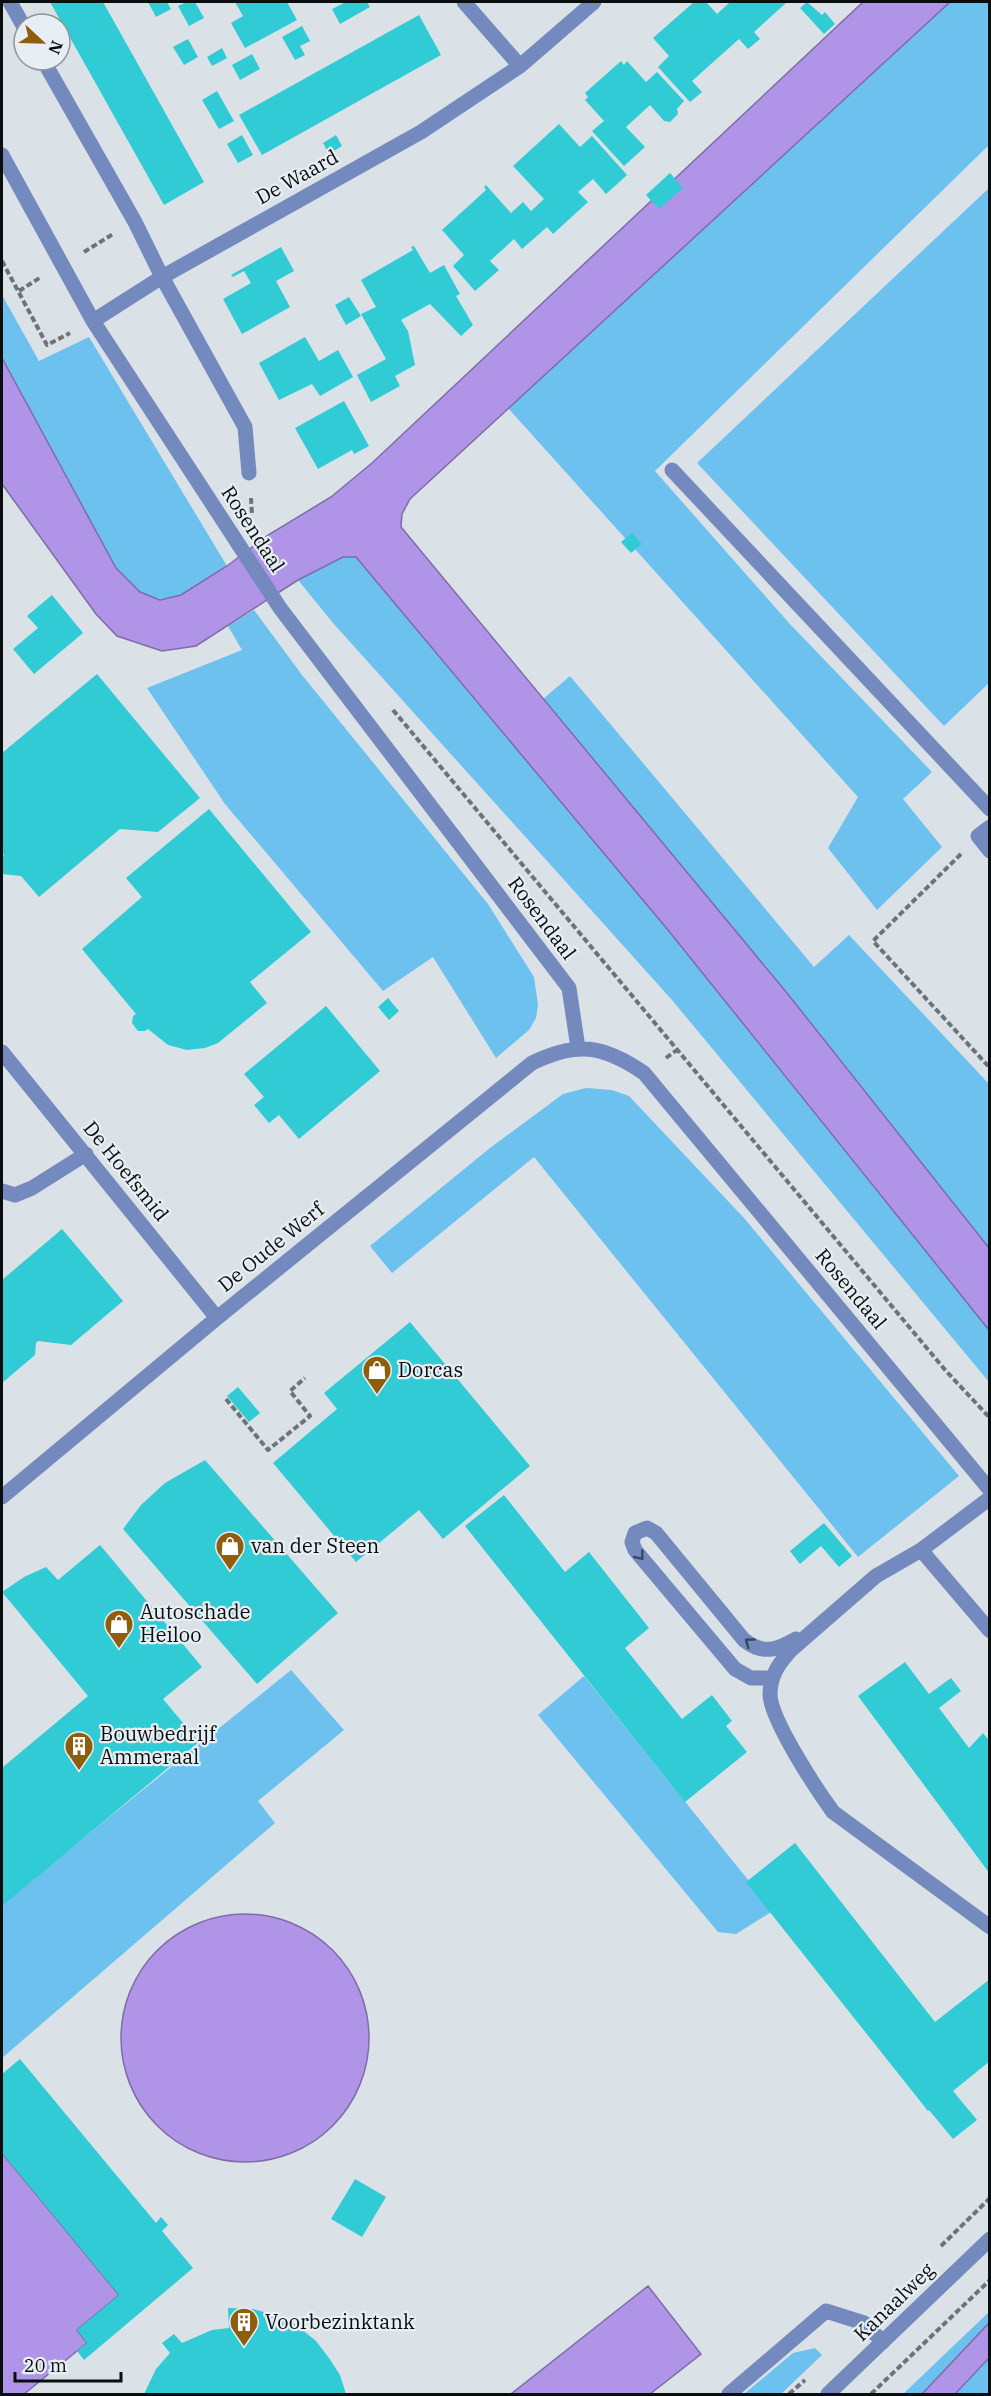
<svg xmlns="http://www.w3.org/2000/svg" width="991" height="2396" font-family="'IBM Plex Serif',serif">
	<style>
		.green { fill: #6cc1ef }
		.water { fill: #b094e7; stroke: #7e6ca6; stroke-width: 1.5 }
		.building { fill: #30cbd5 }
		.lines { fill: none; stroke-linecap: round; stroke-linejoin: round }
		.path { stroke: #6d7376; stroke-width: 4; stroke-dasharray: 6 3; stroke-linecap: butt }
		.minor { stroke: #748abe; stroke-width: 15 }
		.oneway { stroke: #3a465e }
		.labels { text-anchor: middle; stroke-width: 4.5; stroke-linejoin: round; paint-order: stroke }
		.street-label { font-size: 20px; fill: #0b0e0f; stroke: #e7eff4 }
		.poi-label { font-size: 20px; fill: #0b0e0f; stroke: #e7eff4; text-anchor: start }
	</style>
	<rect width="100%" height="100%" fill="#dae2e7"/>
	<path class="green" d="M 950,2 L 989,2 L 989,145 L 655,471 L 789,623 L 932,772 L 903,799 L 942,847 L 877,910 L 828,848 L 858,797 L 508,408 Z
		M 989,188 L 989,683 L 944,726 L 697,463 Z
		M 2,295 L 39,361 L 89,337 L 227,566 C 202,582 169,613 139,591 C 131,585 123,575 116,568 L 2,358 Z
		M 343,557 L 356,557 L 668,930 L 989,1330 L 989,1382 L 672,1000 L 333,623 L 298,580 Z
		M 254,610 L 302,675 L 488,904 L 534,977 L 538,1005 L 536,1018 L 529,1030 L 496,1058 L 433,957 L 383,991 L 225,804 L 147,688 L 242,650 L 228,626 Z
		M 570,676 L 814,967 L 849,935 L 989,1084 L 989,1248 L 787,993 L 543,699 Z
		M 586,1088 L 612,1090 L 629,1096 L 744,1218 L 959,1476 L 858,1557 L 534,1157 L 392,1273 L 370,1246 L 490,1148 L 563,1094 Z
		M 291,1670 L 344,1730 L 258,1801 L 275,1823 L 2,2058 L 2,1904 Z
		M 584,1676 L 773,1911 L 736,1934 L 718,1932 L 538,1715 Z
		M 989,2312 L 989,2323 L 922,2394 L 903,2394 Z
		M 815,2348 L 822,2355 L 781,2394 L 744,2394 L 793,2353 Z
		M 989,2358 L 989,2394 L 955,2394 Z"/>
	<path class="water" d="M 863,2 L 950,2 L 410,499 L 402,514 L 401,527 L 787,993 L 989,1248 L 989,1330 L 668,930 L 356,557 L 343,557 L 298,580 L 196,646 L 162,651 L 117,636 L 96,614 L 2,484 L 2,358 L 116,568 L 140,592 L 160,600 L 181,595 L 227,566 L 268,535 L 331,497 L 372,463 Z
		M121 2038a124 124 0 1 1 248 0a124 124 0 1 1-248 0Z
		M 2,2153 L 119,2295 L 77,2330 L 87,2343 L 24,2394 L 2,2394 Z
		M 648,2286 L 701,2354 L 650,2394 L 511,2394 Z
		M 989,2323 L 989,2358 L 955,2394 L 922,2394 Z"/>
	<path class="building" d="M 50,2 L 103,2 L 204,182 L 164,205 Z
		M 148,2 L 167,2 L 171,9 L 156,17 Z
		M 187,2 L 195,2 L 204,18 L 189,26 L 178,6 Z
		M 235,2 L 287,2 L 297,20 L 245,48 L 231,23 L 243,16 Z
		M 346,2 L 367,2 L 370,7 L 340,24 L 332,9 Z
		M 694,2 L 706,2 L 717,14 L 729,3 L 727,2 L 787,2 L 754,32 L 760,39 L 748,49 L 739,39 L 692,81 L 702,92 L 690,102 L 658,67 L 669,56 L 653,38 Z
		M 807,2 L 822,15 L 825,12 L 835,24 L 824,34 L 800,8 Z
		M 419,15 L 441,55 L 262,155 L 239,115 Z
		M 302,26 L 310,41 L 300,46 L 305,55 L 295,60 L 282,37 Z
		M 188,39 L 198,57 L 184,65 L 173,47 Z
		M 222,48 L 227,58 L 212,66 L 207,57 Z
		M 252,54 L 260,69 L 240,80 L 232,65 Z
		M 621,61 L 624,65 L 627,61 L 646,82 L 657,72 L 684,101 L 677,109 L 678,114 L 670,122 L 664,121 L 650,105 L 626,127 L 645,147 L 624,166 L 592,131 L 604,121 L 585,100 L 588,97 L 585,93 Z
		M 217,91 L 234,121 L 219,129 L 202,100 Z
		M 559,124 L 580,147 L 592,136 L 627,175 L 606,194 L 593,179 L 578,192 L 588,202 L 553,234 L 547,227 L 522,249 L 514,239 L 490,261 L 499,270 L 475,291 L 453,266 L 464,255 L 442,230 L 486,190 L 484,187 L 486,185 L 511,213 L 523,202 L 531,211 L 544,199 L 513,166 Z
		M 242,135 L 253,155 L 238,163 L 227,144 Z
		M 336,135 L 342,146 L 329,154 L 323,143 Z
		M 670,173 L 683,188 L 659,209 L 646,195 Z
		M 414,246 L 430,273 L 444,265 L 460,294 L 456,296 L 473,325 L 461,336 L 430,304 L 401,320 L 408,331 L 415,365 L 395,376 L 400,386 L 371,402 L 357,375 L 386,359 L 361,314 L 376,307 L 361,280 L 413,250 L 411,247 Z
		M 281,247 L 294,271 L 276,281 L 290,307 L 242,334 L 223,299 L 251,283 L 244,271 L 233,277 L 231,275 Z
		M 349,297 L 361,316 L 346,325 L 335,305 Z
		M 305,337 L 319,361 L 338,350 L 353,377 L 320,396 L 312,384 L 279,400 L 259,363 Z
		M 344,401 L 369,446 L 354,454 L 352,450 L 318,469 L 295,428 Z
		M 632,533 L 642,544 L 631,553 L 621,542 Z
		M 52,595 L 83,633 L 34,674 L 13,649 L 38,628 L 27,616 Z
		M 97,674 L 200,798 L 158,832 L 120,829 L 39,897 L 21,876 L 2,874 L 2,857 L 4,855 L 2,853 L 2,753 Z
		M 209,809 L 311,932 L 250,982 L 267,1003 L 218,1043 L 205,1048 L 187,1050 L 168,1045 L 148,1029 L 145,1031 L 138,1031 L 132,1023 L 133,1016 L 136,1014 L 82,949 L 142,897 L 126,878 Z
		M 388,998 L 399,1011 L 389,1020 L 378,1007 Z
		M 326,1006 L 380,1071 L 299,1139 L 279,1115 L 269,1123 L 254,1105 L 264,1097 L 244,1074 Z
		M 62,1229 L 123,1301 L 71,1345 L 38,1341 L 36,1343 L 35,1355 L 2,1383 L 2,1280 Z
		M 410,1322 L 530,1466 L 443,1539 L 419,1510 L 356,1562 L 273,1463 L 337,1409 L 324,1393 Z
		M 238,1387 L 260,1413 L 249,1422 L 227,1396 Z
		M 205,1460 L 338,1613 L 257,1684 L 123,1529 L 141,1505 L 165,1483 Z
		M 504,1495 L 565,1572 L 589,1552 L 649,1628 L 625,1648 L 682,1719 L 712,1695 L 732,1721 L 726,1726 L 747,1752 L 685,1802 L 465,1526 Z
		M 824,1523 L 852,1556 L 839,1567 L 821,1546 L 800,1564 L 790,1551 Z
		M 100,1545 L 202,1667 L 163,1699 L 199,1742 L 2,1906 L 2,1766 L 3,1767 L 88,1696 L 2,1592 L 24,1577 L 46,1567 L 58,1580 Z
		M 905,1662 L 929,1694 L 951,1678 L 961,1691 L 939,1708 L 969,1748 L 983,1733 L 990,1742 L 990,1874 L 858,1696 Z
		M 795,1843 L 935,2022 L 990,1979 L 990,2061 L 953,2091 L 977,2120 L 953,2139 L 929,2110 L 928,2111 L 746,1882 Z
		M 20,2059 L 156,2223 L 161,2217 L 168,2225 L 162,2231 L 193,2268 L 84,2360 L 77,2351 L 87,2343 L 77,2330 L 119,2295 L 2,2153 L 2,2074 Z
		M 355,2179 L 386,2197 L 362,2237 L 331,2219 Z
		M 228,2308 L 253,2309 L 275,2315 L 295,2324 L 316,2341 L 329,2358 L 340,2375 L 346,2394 L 144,2394 L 156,2369 L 170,2353 L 162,2343 L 174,2334 L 182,2343 L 212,2330 L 229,2328 Z"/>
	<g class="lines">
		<path class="path" d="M 84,252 L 113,234
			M 2,261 L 47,345 L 70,333
			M 19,291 L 41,277
			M 251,498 L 252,515
			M 393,710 L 946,1371 L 990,1418
			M 961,854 L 873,941 L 990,1068
			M 666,1058 L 677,1050
			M 226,1399 L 268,1450 L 310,1416 L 290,1391 L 305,1378
			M 941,2246 L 990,2198
			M 789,2394 L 805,2380
			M 871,2394 L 990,2280"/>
		<path class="minor" d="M 10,2 L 24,27
			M 464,2 L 520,66
			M 43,60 L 135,222 L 162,277 L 245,427 L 249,473
			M 2,155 L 93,321 L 280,608 L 569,988 L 578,1048
			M 93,321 L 162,277 L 421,132 L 520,66 L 594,2
			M 672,470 L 990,809
			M 990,827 L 978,836 L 990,851
			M 2,1052 L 217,1318
			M 2,1191 L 15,1195 L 32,1188 L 86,1154
			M 2,1497 L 217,1318 L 532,1063 C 577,1041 603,1045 644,1073 L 990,1490
			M 990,1498 L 921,1550 L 876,1576 L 792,1649 C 780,1662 770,1675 770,1694 C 770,1719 817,1790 833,1812 L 990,1927
			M 921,1550 L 990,1631
			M 772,1678 L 751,1678 L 735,1669 L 635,1550 L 632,1542 L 635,1533 L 647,1528 L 656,1533 L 744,1640 C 763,1655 777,1650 796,1639
			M 729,2394 L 826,2311 L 864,2323 L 883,2342
			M 828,2394 L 990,2239"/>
	</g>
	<defs><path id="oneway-chevron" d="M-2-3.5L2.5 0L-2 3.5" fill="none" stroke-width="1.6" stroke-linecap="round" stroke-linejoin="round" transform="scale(1.5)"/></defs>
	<g class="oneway">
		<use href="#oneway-chevron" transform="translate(640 1556) rotate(52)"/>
		<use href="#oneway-chevron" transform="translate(749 1642) rotate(-144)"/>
	</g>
	<defs>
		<g id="shop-pin" transform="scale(1.5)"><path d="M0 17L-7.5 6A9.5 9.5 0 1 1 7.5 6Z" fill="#905d0d" stroke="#e7eff4"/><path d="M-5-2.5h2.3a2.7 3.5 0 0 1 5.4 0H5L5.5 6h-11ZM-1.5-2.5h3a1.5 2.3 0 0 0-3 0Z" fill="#fff"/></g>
		<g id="building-pin" transform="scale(1.5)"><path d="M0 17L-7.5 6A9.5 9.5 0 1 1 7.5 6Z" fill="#905d0d" stroke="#e7eff4"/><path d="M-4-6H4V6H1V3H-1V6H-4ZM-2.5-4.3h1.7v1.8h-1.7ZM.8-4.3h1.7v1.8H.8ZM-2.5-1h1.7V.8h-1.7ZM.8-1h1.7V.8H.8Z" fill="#fff"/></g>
	</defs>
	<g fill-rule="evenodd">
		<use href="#shop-pin" x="377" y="1370"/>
		<use href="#shop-pin" x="230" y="1546"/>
		<use href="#shop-pin" x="119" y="1624"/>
		<use href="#building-pin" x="79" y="1746"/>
		<use href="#building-pin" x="244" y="2322"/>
	</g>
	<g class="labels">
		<g class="street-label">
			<text transform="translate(297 177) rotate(-29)" y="7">De Waard</text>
			<text transform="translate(253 529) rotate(57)" y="7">Rosendaal</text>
			<text transform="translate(542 918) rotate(53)" y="7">Rosendaal</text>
			<text transform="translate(126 1171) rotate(51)" y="7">De Hoefsmid</text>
			<text transform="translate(271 1247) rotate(-39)" y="7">De Oude Werf</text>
			<text transform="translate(851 1289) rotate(50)" y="7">Rosendaal</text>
			<text transform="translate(894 2302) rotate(-44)" y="7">Kanaalweg</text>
		</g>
		<g class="poi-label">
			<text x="398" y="1377">Dorcas</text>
			<text x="251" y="1553">van der Steen</text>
			<text x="140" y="1619">Autoschade<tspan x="140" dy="23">Heiloo</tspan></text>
			<text x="100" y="1741">Bouwbedrijf<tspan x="100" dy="23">Ammeraal</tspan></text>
			<text x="265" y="2329">Voorbezinktank</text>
		</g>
	</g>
	<rect width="991" height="2396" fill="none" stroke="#0b0e0f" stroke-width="6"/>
	<g transform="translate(42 42) rotate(112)"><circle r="28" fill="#e7eff4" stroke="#8f9598" stroke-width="1.5"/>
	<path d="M0-4.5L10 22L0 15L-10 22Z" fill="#905d0d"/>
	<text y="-9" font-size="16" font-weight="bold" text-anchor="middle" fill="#0b0e0f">N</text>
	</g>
	<path d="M15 2372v9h106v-9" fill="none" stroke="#0b0e0f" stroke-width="3"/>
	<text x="24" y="2372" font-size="18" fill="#0b0e0f" stroke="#e7eff4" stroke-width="4.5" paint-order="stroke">20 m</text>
</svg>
